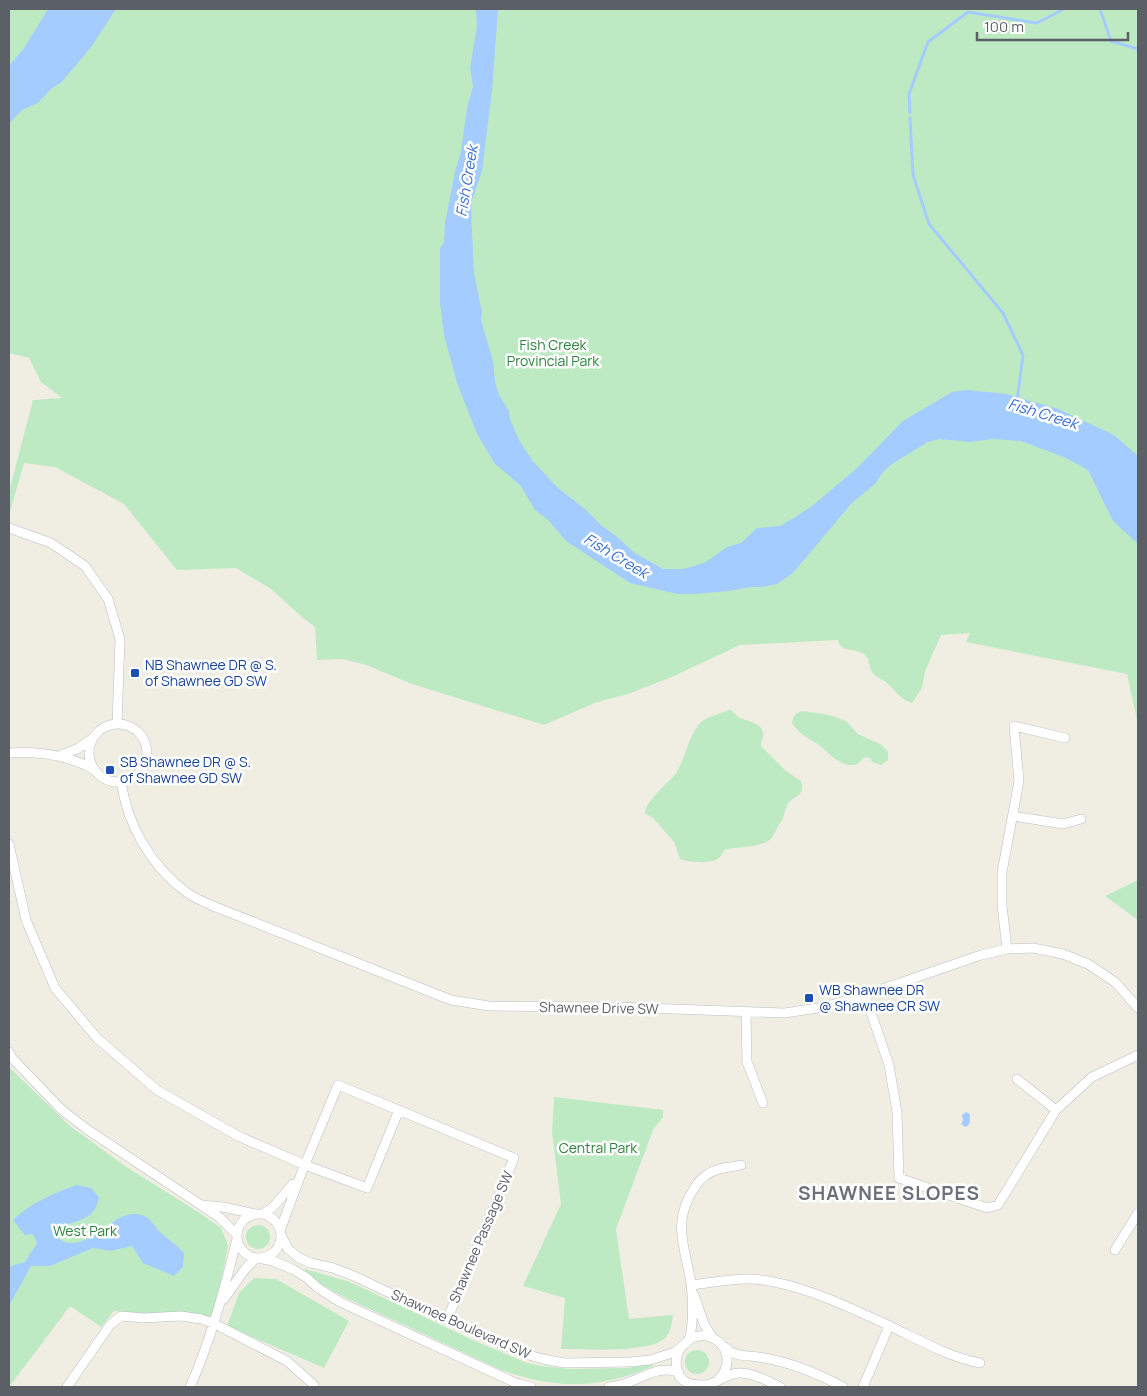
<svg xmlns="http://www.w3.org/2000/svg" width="1147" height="1396" font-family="Manrope,sans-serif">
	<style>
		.green { fill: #bdeac3 }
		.water { fill: #a4ccff }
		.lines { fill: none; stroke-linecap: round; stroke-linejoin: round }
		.stream { stroke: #a4ccff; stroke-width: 3 }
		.street-casing { stroke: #bbbdc4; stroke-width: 10 }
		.street { stroke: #fff; stroke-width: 9 }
		.transit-dot { fill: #1a4fb4; stroke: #fff; stroke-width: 2 }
		.labels { text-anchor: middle; stroke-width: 5; stroke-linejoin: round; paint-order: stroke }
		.park-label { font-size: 14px; fill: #2c843b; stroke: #fff }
		.transit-label { font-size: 14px; fill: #164399; stroke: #fff; text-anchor: start }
		.street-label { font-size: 14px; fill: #5b5f66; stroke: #fff }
		.water-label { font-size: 15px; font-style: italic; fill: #3a6fcf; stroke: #fff }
		.district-label { font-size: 19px; font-weight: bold; letter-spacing: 1px; fill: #6c7078; stroke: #fff }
	</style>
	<rect width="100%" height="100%" fill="#f0eee3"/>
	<path class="green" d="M 9,9 L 1138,9 L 1138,725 L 1127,674 L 966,642 L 970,633 L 941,635 L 925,671 L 922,688 L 912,703 C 898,699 895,688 884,681 C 880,678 875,676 872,672 C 868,666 870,658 864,654 C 855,648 840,653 838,640 L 740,645 L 674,676 L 628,694 L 597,702 L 544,725 L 412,684 L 366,665 L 343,659 L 317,660 L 315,627 L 303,618 L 271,589 L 236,568 L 177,570 L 124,504 L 55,467 L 24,463 L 9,515 L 9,492 L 33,400 L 62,398 L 41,382 L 29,358 L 9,353 Z
		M 730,710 C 736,712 734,715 740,718 C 747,721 763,723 763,734 C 764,739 760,741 761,746 L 786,771 L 801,781 C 805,796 797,794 789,802 C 785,807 785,815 782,820 C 778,825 776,832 772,837 C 764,849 736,846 724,850 C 723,852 722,855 720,857 C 714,865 688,862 680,859 L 674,842 L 653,818 L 645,813 C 646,800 667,785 676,773 C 686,758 688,735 702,721 C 706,718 725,711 730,710 Z
		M 803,711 L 829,715 L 846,721 L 858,734 L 882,745 L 888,752 L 888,760 L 881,765 L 872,762 L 870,758 L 865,757 C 860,760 859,765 853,765 C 838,767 824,747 813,741 C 804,736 798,732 792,723 C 793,716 796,712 803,711 Z
		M 1138,880 L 1138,920 L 1105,896 Z
		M 9,1065 L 11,1069 L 70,1126 L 125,1166 L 198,1212 L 221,1228 L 228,1245 L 214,1320 L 114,1311 L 101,1327 L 70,1306 L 9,1387 Z
		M 554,1097 L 663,1110 L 663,1117 L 653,1130 L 616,1229 L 629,1319 L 673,1315 C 672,1322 671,1331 666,1337 C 652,1354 583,1349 561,1349 L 565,1298 L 523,1286 L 561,1204 L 552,1132 Z
		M246 1237a12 12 0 1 1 24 0a12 12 0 1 1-24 0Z
		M 305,1269 L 350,1282 L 475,1341 L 527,1363 L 541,1366 L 571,1369 L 626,1368 L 652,1364 L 653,1366 C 599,1390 553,1389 499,1369 L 344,1297 L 321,1284 L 305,1271 Z
		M 254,1278 L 276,1279 L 349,1321 L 324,1368 L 227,1326 L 239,1293 Z
		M685 1362a12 12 0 1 1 24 0a12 12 0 1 1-24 0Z"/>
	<path class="water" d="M 48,9 L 116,9 L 92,46 L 61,83 L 52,88 L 38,103 L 22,110 L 9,124 L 9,66 L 24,48 Z
		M 476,9 L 498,9 L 492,91 L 482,171 L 472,200 L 471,210 L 474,273 L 482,312 L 481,320 L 493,361 L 495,382 L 499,395 L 509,411 L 510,419 L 519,440 L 532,460 L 558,488 L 585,509 L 602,526 L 615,535 L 635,553 L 663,569 L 682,569 L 691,567 L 706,562 L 727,547 L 741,543 L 757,528 L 780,526 L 792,519 L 812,506 L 856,469 L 903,421 L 952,392 L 967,390 L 1007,394 L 1058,409 L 1114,435 L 1138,456 L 1138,544 L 1113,521 L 1088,470 L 1066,458 L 1021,441 L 992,439 L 970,442 L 939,439 L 928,442 L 892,464 L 883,472 L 876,483 L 851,504 L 793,573 L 777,584 L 762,587 L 752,587 L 728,591 L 694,594 L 677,594 L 630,583 L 566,541 L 547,519 L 535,510 L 520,485 L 495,464 L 477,434 L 457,383 L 444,335 L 440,303 L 440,248 L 444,242 L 445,223 L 455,172 L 461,151 L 467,108 L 473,86 L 470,68 L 477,26 Z
		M 966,1112 L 970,1114 C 969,1119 972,1125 965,1127 L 961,1124 L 963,1120 L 962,1115 Z
		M 77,1185 L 91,1188 L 99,1197 C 95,1221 76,1221 56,1227 L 56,1233 L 60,1240 C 63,1241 68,1244 71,1243 C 99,1243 117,1205 144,1216 C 150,1218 154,1225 158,1230 C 166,1238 176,1244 184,1253 L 183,1267 L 174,1276 L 143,1263 L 132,1246 L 111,1251 L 93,1248 L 50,1266 L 31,1266 L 9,1306 L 9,1268 L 11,1266 L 25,1262 L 37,1243 L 33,1234 L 25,1235 L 13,1220 C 30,1203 54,1193 77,1185 Z"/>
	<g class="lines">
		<path class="stream" d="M 1100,9 L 1111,41 L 1138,49
			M 910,113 L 909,94 L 928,42 L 968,12 L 1037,23 L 1064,9
			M 910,118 L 913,175 L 929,224 L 1003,313 L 1023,355 L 1017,401"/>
		<g class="street-casing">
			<path id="street" d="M 9,528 L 51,543 L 85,566 L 108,599 L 120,639 L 117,724
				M89 753a29 29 0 1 1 58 0a29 29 0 1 1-58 0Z
				M 9,753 C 39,751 68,755 95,770
				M 61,755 L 77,749 L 93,738
				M 121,781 C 127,824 150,865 186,892 C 194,898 204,902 213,906 L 451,1000 L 489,1006 L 617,1007 L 785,1013 L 824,1007 L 865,995 L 981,955 L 1007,949 L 1033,948 L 1063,954 L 1088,964 L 1115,982 L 1138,1008
				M 1013,816 L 1063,824 L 1081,819
				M 9,844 L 26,920 L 55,988 L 97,1038 L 157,1090 L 238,1136 L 305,1165 L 367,1188 L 399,1110
				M 1007,949 L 1002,905 L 1002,872 L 1019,781 L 1014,726 L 1065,738
				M 865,995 L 889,1065 L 897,1112 L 899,1178 L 987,1208 L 998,1205 L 1056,1110 L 1092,1077 L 1138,1055
				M 746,1012 L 747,1062 L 763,1103
				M 9,1052 L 12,1058 L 62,1110 L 88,1130 L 219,1217 L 237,1235
				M 1017,1079 L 1056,1110
				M 202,1205 L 223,1207 L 255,1214
				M 263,1214 L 273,1207 L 293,1184
				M237 1236a22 22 0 1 1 44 0a22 22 0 1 1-44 0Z
				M 280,1231 L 301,1174 L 338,1085 L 514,1158 L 447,1320
				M 281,1235 L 288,1249 L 299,1258 L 311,1263 L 333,1268 L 354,1276 L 447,1320 L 525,1354 L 543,1359 L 564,1363 L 630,1362 L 650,1360 L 675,1352 L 686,1343
				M 1115,1250 L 1138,1213
				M 258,1258 L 273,1261 L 294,1270 L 307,1278 L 318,1288 L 340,1302 L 518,1384 L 531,1387
				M 691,1285 C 708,1283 726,1280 744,1279 C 790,1278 851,1308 892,1327 C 921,1341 949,1357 980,1363
				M 694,1295 L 704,1324 L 712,1337
				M 224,1299 L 246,1268 L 256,1258
				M 689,1340 C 694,1323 693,1302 691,1283 C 685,1246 671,1222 695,1187 C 700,1179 709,1172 719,1169 C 726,1167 734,1167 741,1165
				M 725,1347 C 734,1357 745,1355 758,1357 C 787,1361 817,1373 843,1387
				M 718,1380 C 746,1351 703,1317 681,1348 C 674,1358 674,1376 686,1382 C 690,1384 698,1385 702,1385 C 716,1386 726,1372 741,1373 C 755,1374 768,1381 780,1387
				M 67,1387 L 110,1325 L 121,1316 L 143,1318 L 181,1316 L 201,1319 L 213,1323 L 287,1361 L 314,1385
				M 190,1387 C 211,1340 224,1290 237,1239
				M 609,1387 C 616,1386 623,1385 629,1382 C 644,1377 663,1364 679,1373
				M 863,1387 L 889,1326"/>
		</g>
		<use href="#street" class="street"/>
	</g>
	<g class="transit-dot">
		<rect x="130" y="668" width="10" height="10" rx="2.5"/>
		<rect x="105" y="765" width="10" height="10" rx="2.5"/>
		<rect x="804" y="993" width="10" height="10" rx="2.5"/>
	</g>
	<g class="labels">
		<g class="park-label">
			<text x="553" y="350">Fish Creek<tspan x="553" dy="16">Provincial Park</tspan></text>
			<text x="598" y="1153">Central Park</text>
			<text x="85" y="1236">West Park</text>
		</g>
		<g class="transit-label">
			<text x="145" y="670">NB Shawnee DR @ S.<tspan x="145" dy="16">of Shawnee GD SW</tspan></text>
			<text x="120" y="767">SB Shawnee DR @ S.<tspan x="120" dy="16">of Shawnee GD SW</tspan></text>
			<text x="819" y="995">WB Shawnee DR<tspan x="819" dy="16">@ Shawnee CR SW</tspan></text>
		</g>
		<g class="street-label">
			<text transform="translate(599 1008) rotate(1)" y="5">Shawnee Drive SW</text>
			<text transform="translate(481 1237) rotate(-67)" y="5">Shawnee Passage SW</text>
			<text transform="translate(461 1324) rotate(24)" y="5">Shawnee Boulevard SW</text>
		</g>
		<g class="water-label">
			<text transform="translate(467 181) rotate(-81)" y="5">Fish Creek</text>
			<text transform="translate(1043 414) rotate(17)" y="5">Fish Creek</text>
			<text transform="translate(616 556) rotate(31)" y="5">Fish Creek</text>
		</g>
		<g class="district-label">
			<text x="889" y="1200">SHAWNEE SLOPES</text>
		</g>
	</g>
	<rect width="1147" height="1396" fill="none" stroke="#5b5f66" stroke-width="20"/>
	<path d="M977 32v8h151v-8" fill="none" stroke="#5b5f66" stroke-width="2.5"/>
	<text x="984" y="32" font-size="15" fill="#5b5f66" stroke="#ffffff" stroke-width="4" paint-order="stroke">100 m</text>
</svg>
